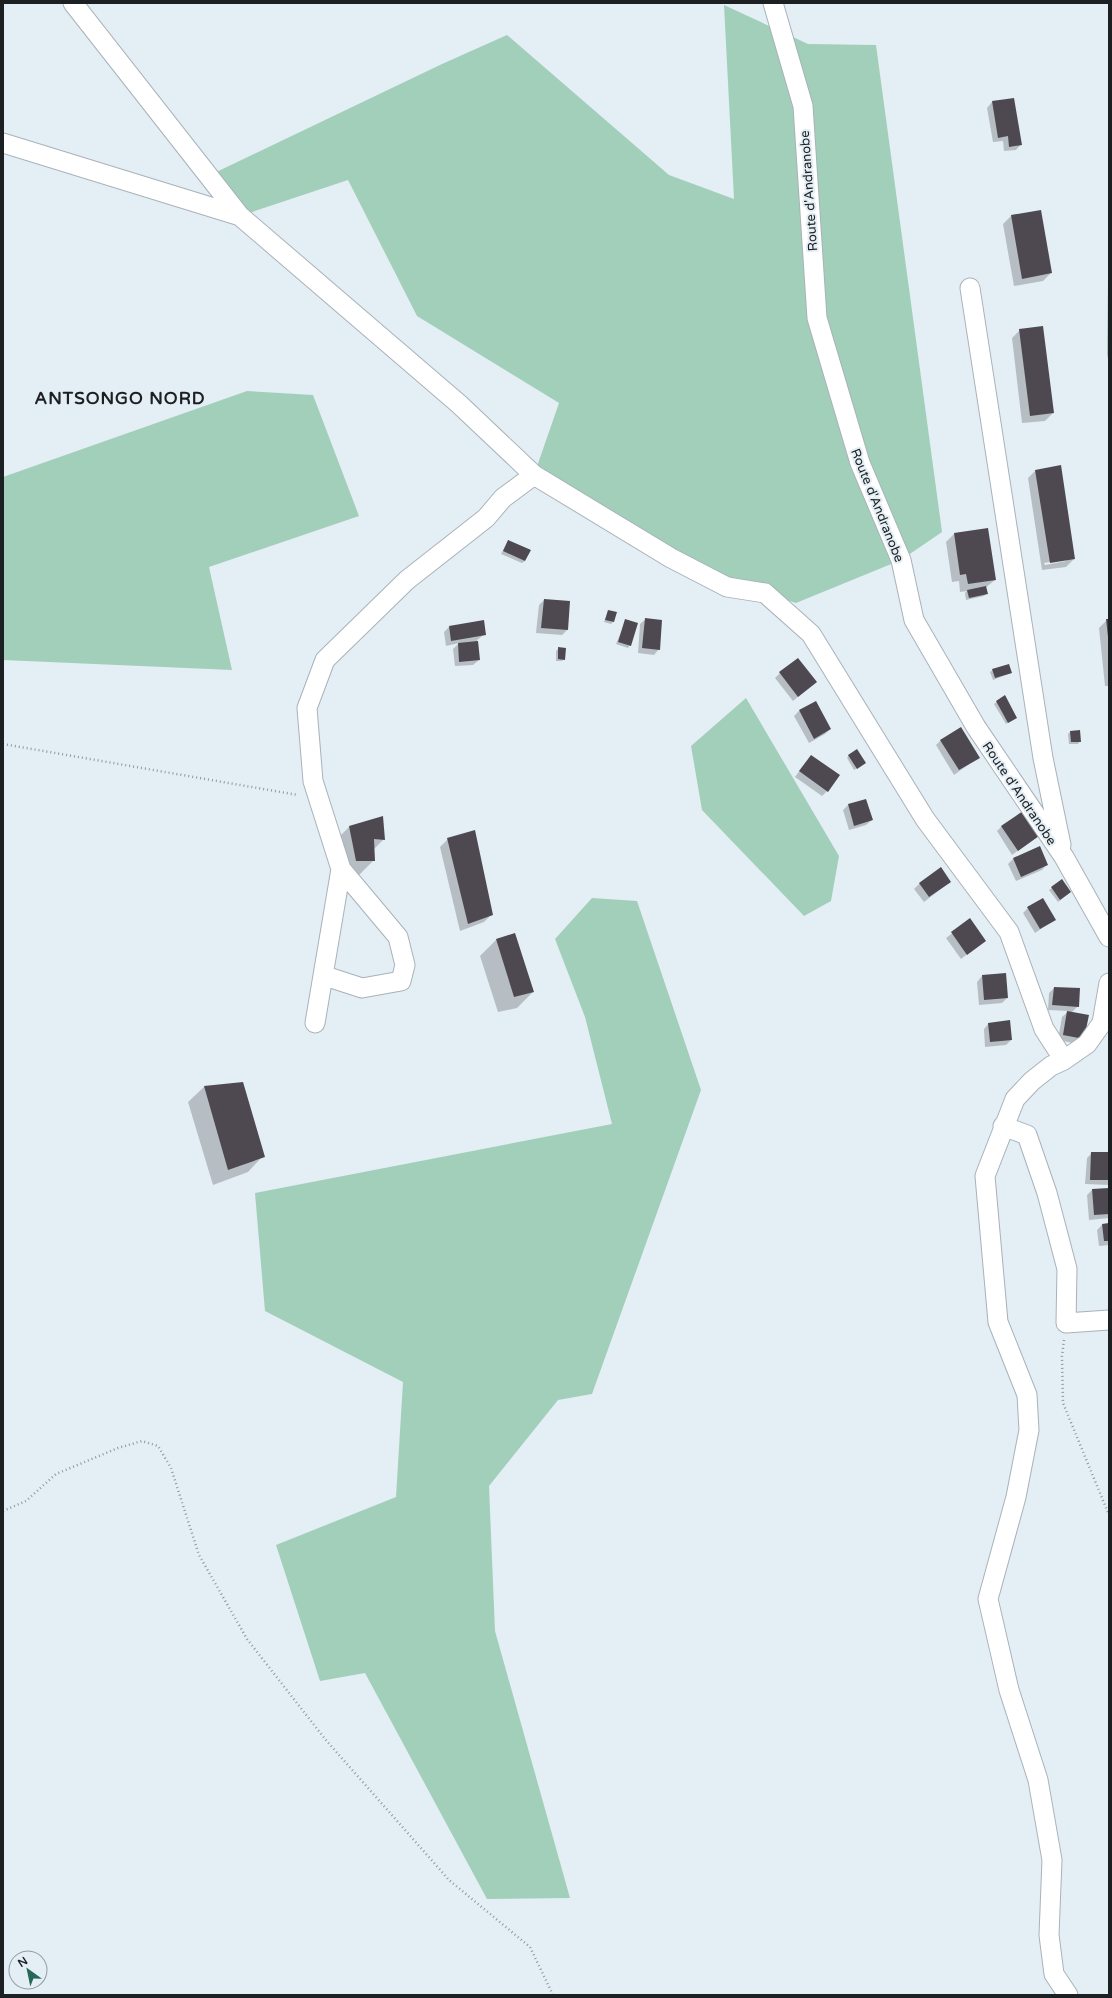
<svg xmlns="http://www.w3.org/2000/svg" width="1112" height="1998" font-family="'Varela Round',sans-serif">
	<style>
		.green { fill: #a2cfba }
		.shadow { fill: #0003; fill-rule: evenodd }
		.building { fill: #4e4951 }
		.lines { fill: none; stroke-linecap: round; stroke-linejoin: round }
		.minor-casing { stroke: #a9b2ba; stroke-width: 21 }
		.path { stroke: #91989d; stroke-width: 2.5; stroke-dasharray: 1 3; stroke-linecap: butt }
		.minor { stroke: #fff; stroke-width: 19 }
		.labels { text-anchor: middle; stroke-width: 4; stroke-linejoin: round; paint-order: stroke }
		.street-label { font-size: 13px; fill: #1d2023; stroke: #e4eef5 }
		.district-label { font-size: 17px; font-weight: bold; letter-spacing: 1px; fill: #1d2023; stroke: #e4eef5 }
	</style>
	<rect width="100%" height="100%" fill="#e4eef5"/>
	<path class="green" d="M 724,5 L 808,44 L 876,45 L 942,532 L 901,560 L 796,603 L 765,593 L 727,587 L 534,475 L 559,403 L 417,316 L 348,180 L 240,216 L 208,176 L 442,64 L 507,35 L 669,175 L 734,199 Z
		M 1109,200 L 1109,364 L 1107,354 Z
		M 247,391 L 313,395 L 359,516 L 209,567 L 232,670 L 3,660 L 3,477 Z
		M 746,698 L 839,856 L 831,901 L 804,916 L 702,810 L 691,746 Z
		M 592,898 L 637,901 L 701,1090 L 592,1394 L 558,1400 L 489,1486 L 495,1631 L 570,1898 L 487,1899 L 365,1673 L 320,1681 L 276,1545 L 396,1497 L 403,1382 L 265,1311 L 255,1193 L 612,1124 L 585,1017 L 555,939 Z"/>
	<path class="shadow" d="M 1013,99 L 1021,144 L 1016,150 L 1004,151 L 1003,141 L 993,142 L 987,108 L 992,102 Z
		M 1011,216 L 1051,273 L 1043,281 L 1014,286 L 1003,224 Z
		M 1020,330 L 1053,413 L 1045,421 L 1022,423 L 1012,338 Z
		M 1036,470 L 1074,559 L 1066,567 L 1042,570 L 1028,478 ZM 1066,559 L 1066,561 L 1045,565 L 1044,563 Z
		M 954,534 L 995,580 L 985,588 L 986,594 L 984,596 L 966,600 L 965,593 L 967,591 L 960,592 L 959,581 L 952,582 L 946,542 Z
		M 508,541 L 525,561 L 522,563 L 501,554 Z
		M 544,600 L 567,630 L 562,635 L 536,633 L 539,605 Z
		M 608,611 L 613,622 L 611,624 L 604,622 Z
		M 646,619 L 659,649 L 654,655 L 638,653 L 640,624 Z
		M 626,620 L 630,645 L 628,648 L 616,644 Z
		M 1107,620 L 1109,620 L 1109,686 L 1105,686 L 1099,628 Z
		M 483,621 L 485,634 L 477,640 L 479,660 L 473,665 L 455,666 L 453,649 L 459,643 L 446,646 L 444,632 L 449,627 Z
		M 559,648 L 564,659 L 562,661 L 556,661 L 556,651 Z
		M 993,670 L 1011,673 L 993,680 L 990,672 Z
		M 780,673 L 815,682 L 793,701 L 775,678 Z
		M 1005,696 L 1016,718 L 1006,724 L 994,704 Z
		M 815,703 L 830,729 L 825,734 L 809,743 L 794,716 L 799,711 Z
		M 1070,732 L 1080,741 L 1078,744 L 1069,744 L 1068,734 Z
		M 941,740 L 979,757 L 954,775 L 936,745 Z
		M 849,755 L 862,765 L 854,770 L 847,758 Z
		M 806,762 L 827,791 L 822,796 L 795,777 Z
		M 866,800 L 872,820 L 866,825 L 849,830 L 843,810 L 848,805 Z
		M 1002,826 L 1038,836 L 1012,855 L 997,831 Z
		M 349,827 L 384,839 L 373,850 L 374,860 L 358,876 L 340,876 L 334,842 Z
		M 448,839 L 492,914 L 484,922 L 460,931 L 440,847 Z
		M 1039,847 L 1047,864 L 1042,870 L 1016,881 L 1008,864 L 1013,859 Z
		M 1062,881 L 1068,894 L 1058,902 L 1049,890 Z
		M 950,882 L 924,902 L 914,889 L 920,883 Z
		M 1028,908 L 1054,920 L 1035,933 L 1023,913 Z
		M 970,920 L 985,940 L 961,959 L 946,938 Z
		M 515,934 L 533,992 L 517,1008 L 498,1012 L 480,956 L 496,940 Z
		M 982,976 L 1007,998 L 1002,1003 L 979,1005 L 977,982 Z
		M 1054,988 L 1078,1006 L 1071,1013 L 1087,1016 L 1078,1044 L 1058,1040 L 1062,1017 L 1069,1011 L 1048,1010 L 1049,993 Z
		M 989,1023 L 1011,1040 L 1006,1045 L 985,1047 L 984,1029 Z
		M 243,1083 L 263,1156 L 248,1172 L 213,1185 L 188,1102 L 204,1087 Z
		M 1092,1153 L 1109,1153 L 1109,1185 L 1085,1184 L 1087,1158 Z
		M 1109,1189 L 1109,1218 L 1089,1220 L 1087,1195 L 1092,1190 Z
		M 1109,1224 L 1109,1245 L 1099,1246 L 1097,1230 L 1102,1225 Z"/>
	<path class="building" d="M 1014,98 L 1022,145 L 1009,147 L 1008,136 L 998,138 L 992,101 Z
		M 1041,210 L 1052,273 L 1022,279 L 1011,215 Z
		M 1043,326 L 1054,413 L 1030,416 L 1019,329 Z
		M 1061,465 L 1075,559 L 1050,563 L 1035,470 Z
		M 988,528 L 996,580 L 968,584 L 966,574 L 960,575 L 954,533 Z
		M 508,540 L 531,550 L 525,561 L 503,551 Z
		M 986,586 L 988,594 L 969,598 L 967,590 Z
		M 544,599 L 570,601 L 568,630 L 541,628 Z
		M 608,610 L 617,612 L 614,622 L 605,620 Z
		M 645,618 L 662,620 L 660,650 L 642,648 Z
		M 625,619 L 638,623 L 631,646 L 618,642 Z
		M 1106,619 L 1109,619 L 1109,637 L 1108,637 Z
		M 484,620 L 486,635 L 451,641 L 449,626 Z
		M 478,641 L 480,660 L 459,662 L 458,643 Z
		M 558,647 L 566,648 L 565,660 L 558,659 Z
		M 798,658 L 817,682 L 798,697 L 779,672 Z
		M 1009,664 L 1012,673 L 995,678 L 992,669 Z
		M 1005,695 L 1017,718 L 1008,723 L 996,701 Z
		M 816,701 L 831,729 L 814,739 L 799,710 Z
		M 961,727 L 980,758 L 959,770 L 940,740 Z
		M 1080,730 L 1081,742 L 1071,742 L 1070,731 Z
		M 857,749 L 866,763 L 857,769 L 848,755 Z
		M 811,755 L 840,775 L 828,792 L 799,771 Z
		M 866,799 L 873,820 L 854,826 L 848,804 Z
		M 1023,811 L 1039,836 L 1018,851 L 1001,826 Z
		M 383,816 L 385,840 L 374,839 L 375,861 L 356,861 L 349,826 Z
		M 475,830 L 493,915 L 468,924 L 447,838 Z
		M 1040,846 L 1048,865 L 1021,877 L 1013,858 Z
		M 941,867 L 951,882 L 929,897 L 919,883 Z
		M 1062,879 L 1071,892 L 1060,900 L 1051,887 Z
		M 1043,898 L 1056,920 L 1040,929 L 1027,907 Z
		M 970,918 L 986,941 L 967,955 L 951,932 Z
		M 515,933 L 534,992 L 514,997 L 496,939 Z
		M 1006,973 L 1008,998 L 984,1000 L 982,975 Z
		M 1054,987 L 1080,988 L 1079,1007 L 1052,1005 Z
		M 1067,1011 L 1089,1015 L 1084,1039 L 1063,1035 Z
		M 1010,1020 L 1012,1040 L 990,1042 L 988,1023 Z
		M 243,1082 L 265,1157 L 228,1170 L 204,1086 Z
		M 1091,1152 L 1109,1152 L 1109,1180 L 1090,1180 Z
		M 1109,1188 L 1109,1214 L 1094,1215 L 1092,1189 Z
		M 1109,1223 L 1109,1241 L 1104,1241 L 1102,1224 Z"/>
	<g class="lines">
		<g class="minor-casing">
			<path id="minor" d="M 73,3 L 240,216 L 459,404 L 534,475 L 671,558 L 727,587 L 765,593 L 811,634 L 925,819 L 1009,932 L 1044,1029 L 1064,1060 L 1087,1044 L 1102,1023 L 1109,983
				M 773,3 L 803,106 L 817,318 L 860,463 L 901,560 L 914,620 L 976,727 L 1064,857 L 1109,937
				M 3,143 L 240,216
				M 970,288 L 1043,758 L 1061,845
				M 325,976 L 362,988 L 401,981 L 405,965 L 398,937 L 341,869 L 313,781 L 307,708 L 325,660 L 407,580 L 486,518 L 503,498 L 534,475
				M 315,1023 L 341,869
				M 1064,1060 L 1051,1066 L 1032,1081 L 1015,1099 L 985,1176 L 998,1322 L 1027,1395 L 1029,1430 L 1016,1497 L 988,1599 L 1009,1690 L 1038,1780 L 1052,1860 L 1049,1935 L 1054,1974 L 1068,1995
				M 1003,1126 L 1027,1135 L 1047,1193 L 1067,1269 L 1066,1323 L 1109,1320"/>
		</g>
		<path class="path" d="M 3,744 L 298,795
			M 1064,1340 L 1062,1356 L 1063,1403 L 1109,1515
			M 3,1511 L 26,1501 L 56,1474 L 118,1448 L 142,1441 L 158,1446 L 171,1468 L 199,1555 L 247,1639 L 325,1739 L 449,1880 L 530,1947 L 553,1995"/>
		<use href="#minor" class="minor"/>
	</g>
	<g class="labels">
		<g class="street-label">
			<text transform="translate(808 191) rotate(-94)" y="5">Route d'Andranobe</text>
			<text transform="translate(878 505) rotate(68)" y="5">Route d'Andranobe</text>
			<text transform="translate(1020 793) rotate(56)" y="5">Route d'Andranobe</text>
		</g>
		<g class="district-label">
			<text x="120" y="404">ANTSONGO NORD</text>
		</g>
	</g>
	<rect width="1112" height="1998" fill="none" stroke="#1d2023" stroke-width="8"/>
	<g transform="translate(28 1970) rotate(327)"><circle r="19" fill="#e4eef5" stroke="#949ca1"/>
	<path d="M0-3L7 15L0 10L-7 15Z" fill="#266858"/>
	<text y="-6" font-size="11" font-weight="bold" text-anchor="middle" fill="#1d2023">N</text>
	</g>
</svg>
